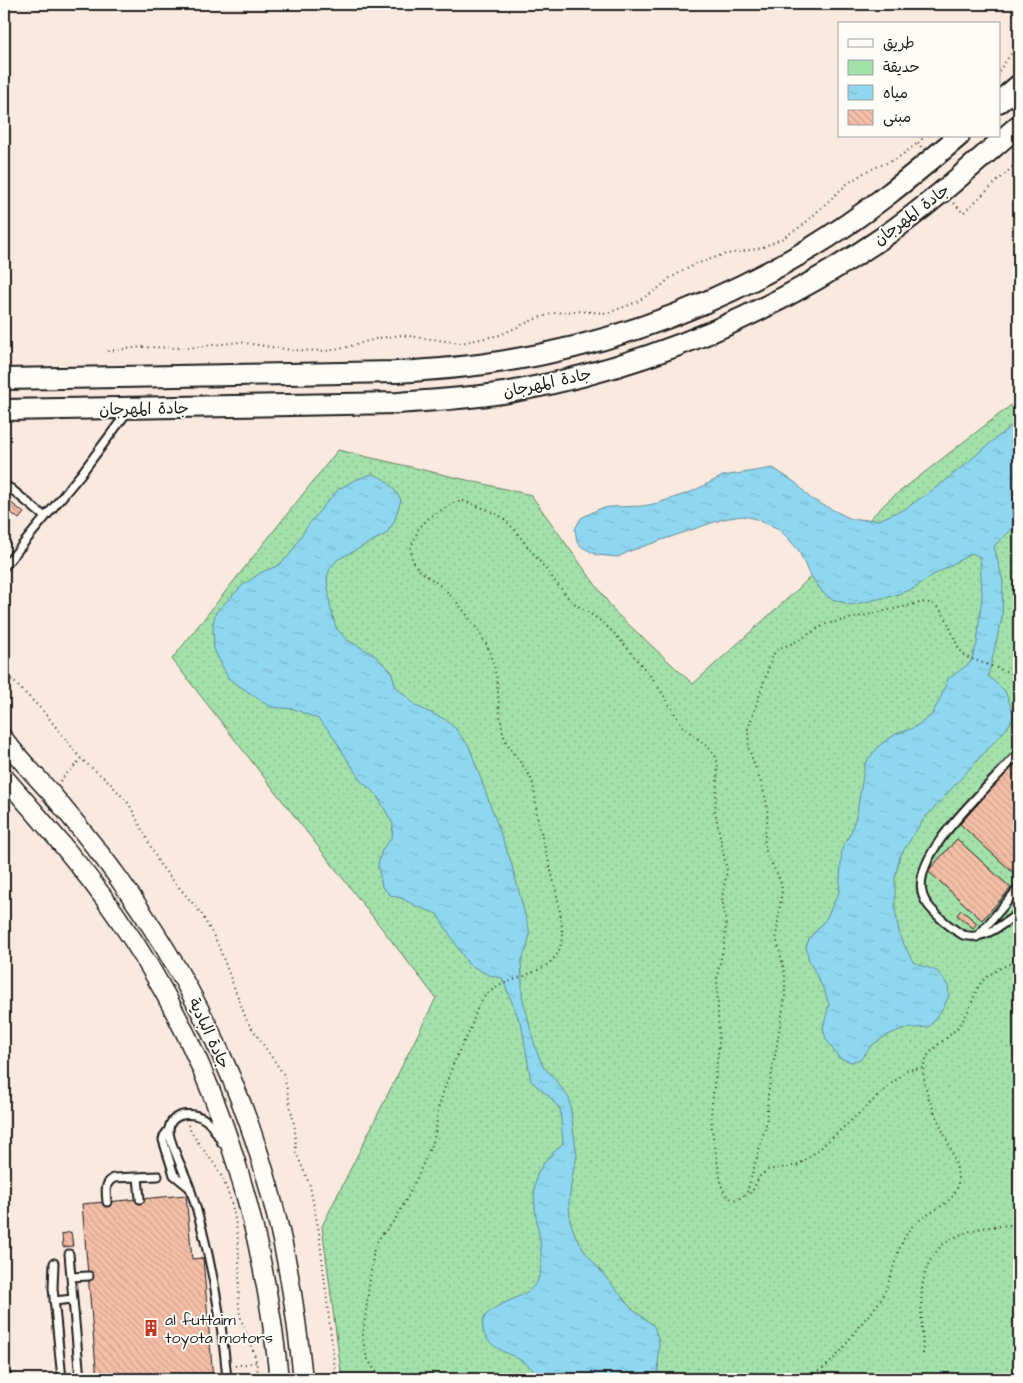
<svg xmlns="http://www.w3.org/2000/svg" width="1023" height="1383" font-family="'Architects Daughter','Playpen Sans Arabic',sans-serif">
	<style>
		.green { fill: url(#green-dots); stroke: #5f7e62 }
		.water { fill: url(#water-ripples); stroke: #618c9b }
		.building { fill: url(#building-back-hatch); stroke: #1c1c1c }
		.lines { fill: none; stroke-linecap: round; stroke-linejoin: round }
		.service-casing { stroke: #1c1c1c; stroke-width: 11 }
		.tertiary-casing { stroke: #1c1c1c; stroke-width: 21 }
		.secondary-casing { stroke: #1c1c1c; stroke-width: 24 }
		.path { stroke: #1c1c1c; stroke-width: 2; stroke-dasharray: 1 4; stroke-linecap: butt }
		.service { stroke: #fdfcf7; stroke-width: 7 }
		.tertiary { stroke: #fdfcf7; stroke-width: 18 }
		.secondary { stroke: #fdfcf7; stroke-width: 20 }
		.labels { text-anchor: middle; stroke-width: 4; stroke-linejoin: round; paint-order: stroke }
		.street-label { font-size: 16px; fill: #1c1c1c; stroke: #fdfcf7 }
		.poi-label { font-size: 16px; fill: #1c1c1c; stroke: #fdfcf7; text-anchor: start }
	</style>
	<defs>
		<pattern id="green-dots" width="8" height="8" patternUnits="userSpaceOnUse" patternTransform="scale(1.25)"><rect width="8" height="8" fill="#a2e1a9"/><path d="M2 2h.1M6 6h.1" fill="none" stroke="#8bc091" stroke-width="1.8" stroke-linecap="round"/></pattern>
		<pattern id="water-ripples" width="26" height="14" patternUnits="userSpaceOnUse" patternTransform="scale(1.25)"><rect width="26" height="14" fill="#8fd7f0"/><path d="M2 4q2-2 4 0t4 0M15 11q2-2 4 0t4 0" fill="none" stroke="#7bb8cd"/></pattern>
		<pattern id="building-back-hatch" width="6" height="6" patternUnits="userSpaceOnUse" patternTransform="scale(1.25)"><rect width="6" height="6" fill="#f4bea7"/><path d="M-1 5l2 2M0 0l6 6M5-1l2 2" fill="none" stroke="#d1a38f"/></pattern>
	</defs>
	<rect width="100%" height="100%" fill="#fae9df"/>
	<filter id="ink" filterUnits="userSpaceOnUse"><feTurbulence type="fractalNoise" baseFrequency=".02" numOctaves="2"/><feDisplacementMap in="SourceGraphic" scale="10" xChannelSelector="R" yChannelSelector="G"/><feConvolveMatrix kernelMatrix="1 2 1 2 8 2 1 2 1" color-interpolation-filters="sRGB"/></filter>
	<g filter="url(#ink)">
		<path class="green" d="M 1019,399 L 1019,1379 L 342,1379 L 322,1226 L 436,998 L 172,659 L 338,450 L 531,495 L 615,612 L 693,684 L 797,590 L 889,500 Z"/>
		<path class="water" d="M 1019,419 L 1019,523 L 994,546 L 1003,582 L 1002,618 L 988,676 L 1005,691 L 1014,716 L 1007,728 L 923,820 L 900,856 L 895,878 L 895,909 L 900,937 L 913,962 L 937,971 L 948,985 L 949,995 L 944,1007 L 929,1027 L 902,1029 L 886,1036 L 872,1045 L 861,1059 L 851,1062 L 839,1058 L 826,1039 L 823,1028 L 829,1005 L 825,992 L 809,961 L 806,947 L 809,939 L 826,919 L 839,892 L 842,849 L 851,832 L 857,813 L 865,763 L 881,744 L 896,734 L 913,728 L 931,716 L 940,699 L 948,679 L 970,663 L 977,644 L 982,595 L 980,557 L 972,553 L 930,577 L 913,589 L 892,596 L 851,605 L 832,599 L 824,594 L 808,572 L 799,551 L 787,537 L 777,528 L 753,518 L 742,516 L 723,519 L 630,551 L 618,557 L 597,555 L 582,547 L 577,542 L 575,529 L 581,518 L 599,509 L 610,507 L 643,506 L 658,503 L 691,492 L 723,476 L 773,468 L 796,483 L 811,499 L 851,519 L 878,520 L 905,509 L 944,482 Z
			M 372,474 C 387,478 393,487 401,500 L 394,522 L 386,534 L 337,560 L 330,569 L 327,577 L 330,605 L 336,628 L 347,640 L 373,654 L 391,671 L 396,687 L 408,698 L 416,706 L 444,719 L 455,728 L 469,746 L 511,862 L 530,933 L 527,948 L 521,962 L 522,983 L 522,995 L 536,1050 L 544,1068 L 551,1074 L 569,1098 L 577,1156 L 572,1177 L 569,1203 L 570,1221 L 576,1237 L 586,1253 L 631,1308 L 654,1326 L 659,1341 L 658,1379 L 539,1379 C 536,1373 530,1366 524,1362 C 510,1353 488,1349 483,1330 C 476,1301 532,1303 539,1277 C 548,1244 527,1209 537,1175 C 539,1167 556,1150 563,1143 L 560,1109 L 550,1097 L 531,1081 L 522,1027 L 502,978 L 489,975 L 468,964 L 437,914 L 416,906 L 401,898 L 390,895 L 382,887 L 378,864 L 382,850 L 392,837 L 393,824 L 376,794 L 360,780 L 331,733 L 318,719 L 294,709 L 270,707 L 228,678 L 214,649 L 213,623 L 216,612 L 244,584 L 262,572 L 277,566 L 289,556 L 306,528 L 326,503 L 339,489 L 355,480 Z"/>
		<path class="building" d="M 10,502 L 24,513 L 19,519 L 5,508 Z
			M 1019,758 L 1019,878 L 960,824 Z
			M 957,839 L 1011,888 L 982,920 L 928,871 Z
			M 961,910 L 977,923 L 973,928 L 957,915 Z
			M 186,1195 L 192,1259 L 203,1258 L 213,1379 L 97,1379 L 82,1204 Z
			M 71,1232 L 73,1246 L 63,1247 L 62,1234 Z"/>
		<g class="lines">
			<g class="service-casing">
				<path id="service" d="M 4,486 L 10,488 L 45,517
					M 4,567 L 81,474 L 128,411
					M 1019,752 C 994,784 908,853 923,896 C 927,909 951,928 963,935 C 985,941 1002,924 1019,913
					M 977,937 L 1018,889
					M 169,1129 L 164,1136 L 163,1140 L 174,1175 L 190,1188
					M 222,1143 C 218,1136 214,1127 207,1121 C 196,1111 169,1111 169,1131 C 169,1143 186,1175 190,1188 C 209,1245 222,1319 227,1379
					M 138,1177 L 140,1199
					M 107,1202 C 106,1192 104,1183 114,1178 L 158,1176
					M 69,1254 L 80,1379
					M 54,1263 L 53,1288 L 62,1379
					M 71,1277 L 89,1276
					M 54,1301 L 73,1299"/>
			</g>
			<g class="tertiary-casing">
				<path id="tertiary" d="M 4,739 C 18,758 35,775 51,793 C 74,821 98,849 119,879 C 192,980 247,1094 276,1215 C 290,1269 297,1324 303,1379
					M 4,777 C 43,822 82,866 116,915 C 213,1053 262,1212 279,1379"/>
			</g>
			<g class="secondary-casing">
				<path id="secondary" d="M 999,102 L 1019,85
					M 4,379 L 396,372 C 432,370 469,367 505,361 C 613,344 717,304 811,248 C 864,216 912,176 959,136
					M 4,410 L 398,403 C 437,400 476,398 515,391 C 648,366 771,314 882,238 C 931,204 975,163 1019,125"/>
			</g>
			<path class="path" d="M 999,71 L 1019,42
				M 921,147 L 918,143 L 925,136
				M 954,203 L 963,213 L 1019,161
				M 108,351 L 142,347 L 187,348 L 239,342 L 291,350 L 325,351 L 340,349 L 379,338 L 401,335 L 461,343 L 500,335 L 535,319 L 554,313 L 576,311 L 608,313 L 637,302 L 660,287 L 670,278 L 696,264 L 722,255 L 761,248 L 783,238 L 803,225 L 847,184 L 867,171 L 896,159 L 918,143
				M 4,672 L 44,712 L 81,759 L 108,781 L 129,804 L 160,865 L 201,913 L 217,942 L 247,1021 L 284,1075 L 295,1129 L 296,1152 L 310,1186 L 319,1232 L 336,1379
				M 60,781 L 81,759
				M 188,1125 C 197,1146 216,1161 224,1182 C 235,1208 239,1237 239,1265 C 240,1281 237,1298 240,1314 C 245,1338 258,1351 258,1379
				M 745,1195 L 752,1192 L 759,1177 L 768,1170 L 798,1165 L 815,1153 L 907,1070 L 923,1068
				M 923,1354 C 922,1302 909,1247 974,1230 C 988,1226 1004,1226 1019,1224
				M 235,1366 L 257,1362
				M 384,1379 C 368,1364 364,1356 363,1334 L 374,1248 C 379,1235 390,1228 397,1216 C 410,1195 423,1164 433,1141 C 437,1129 436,1117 439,1106 C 446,1082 455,1057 467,1036 C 474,1024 475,1006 485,996 C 503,976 550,977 560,948 C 569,920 544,851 538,820 C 535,807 536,793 532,781 C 525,764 508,751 503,733 C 496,702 501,673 486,644 C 478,629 460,604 448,593 C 439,583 427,577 417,568 L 412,560 L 411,547 L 419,528 L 431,516 L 454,503 L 464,501 L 488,510 L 502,517 L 514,529 L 570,600 L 602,622 L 616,635 L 654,680 L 683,727 L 708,747 L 715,755 L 718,765 L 715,811 L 727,871 L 722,897 L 726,923 L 725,939 L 717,977 L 719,1044 L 711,1113 L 712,1130 L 722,1188 L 728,1197 L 734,1200 L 743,1197 L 747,1192 L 766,1125 L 768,1095 L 785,998 L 785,973 L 776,937 L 782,890 C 780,872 768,863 765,847 C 763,834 769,821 767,808 C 766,791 754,766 749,749 L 748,729 L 773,655 L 778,649 L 793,643 L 826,624 L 925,602 C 951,606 949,641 966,657 L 1019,676
				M 800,1379 C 810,1376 819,1372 827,1365 C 840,1354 850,1338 860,1325 C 869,1314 880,1304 885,1291 C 894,1271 897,1246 910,1229 C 923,1212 956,1206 958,1183 C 960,1145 910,1089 927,1057 C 933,1046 952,1036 961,1023 C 969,1013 972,1000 977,989 C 985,973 1004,967 1019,959"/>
			<use href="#service" class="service"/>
			<use href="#tertiary" class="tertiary"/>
			<use href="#secondary" class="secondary"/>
		</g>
	</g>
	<defs>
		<g id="building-bare" transform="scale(1.35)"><path d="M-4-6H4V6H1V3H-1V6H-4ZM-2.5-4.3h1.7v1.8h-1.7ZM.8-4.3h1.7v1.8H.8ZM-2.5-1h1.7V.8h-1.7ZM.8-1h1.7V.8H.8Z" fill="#c8321e" stroke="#fdfcf7" stroke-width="2.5" paint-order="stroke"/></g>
	</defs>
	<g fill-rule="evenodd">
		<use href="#building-bare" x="151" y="1328"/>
	</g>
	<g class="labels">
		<g class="street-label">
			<text transform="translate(911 214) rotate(-37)" y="6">جادة المهرجان</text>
			<text transform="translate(547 382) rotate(-12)" y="6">جادة المهرجان</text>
			<text transform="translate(144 408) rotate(-1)" y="6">جادة المهرجان</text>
			<text transform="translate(210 1033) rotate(65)" y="6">جادة البادية</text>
		</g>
		<g class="poi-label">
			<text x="165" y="1325">al futtaim<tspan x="165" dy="18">toyota motors</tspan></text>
		</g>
	</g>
	<rect width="1023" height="1383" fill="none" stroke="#fdfcf7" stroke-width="20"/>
	<rect x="10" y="10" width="1003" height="1363" fill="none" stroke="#1c1c1c" stroke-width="2" filter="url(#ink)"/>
	<rect x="838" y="22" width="162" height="115" fill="#fdfcf7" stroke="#a3a29f"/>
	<rect x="848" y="39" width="25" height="8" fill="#fdfcf7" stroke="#a3a29f"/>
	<text x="883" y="48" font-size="15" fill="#1c1c1c">طريق</text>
	<rect x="848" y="60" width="25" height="15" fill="#a2e1a9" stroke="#a3a29f"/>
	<text x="883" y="72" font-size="15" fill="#1c1c1c">حديقة</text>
	<rect x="848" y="85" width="25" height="15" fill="url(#water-ripples)" stroke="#a3a29f"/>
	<text x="883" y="98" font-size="15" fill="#1c1c1c">مياه</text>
	<rect x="848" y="110" width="25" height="15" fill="url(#building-back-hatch)" stroke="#a3a29f"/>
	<text x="883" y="122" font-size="15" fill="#1c1c1c">مبنى</text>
</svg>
